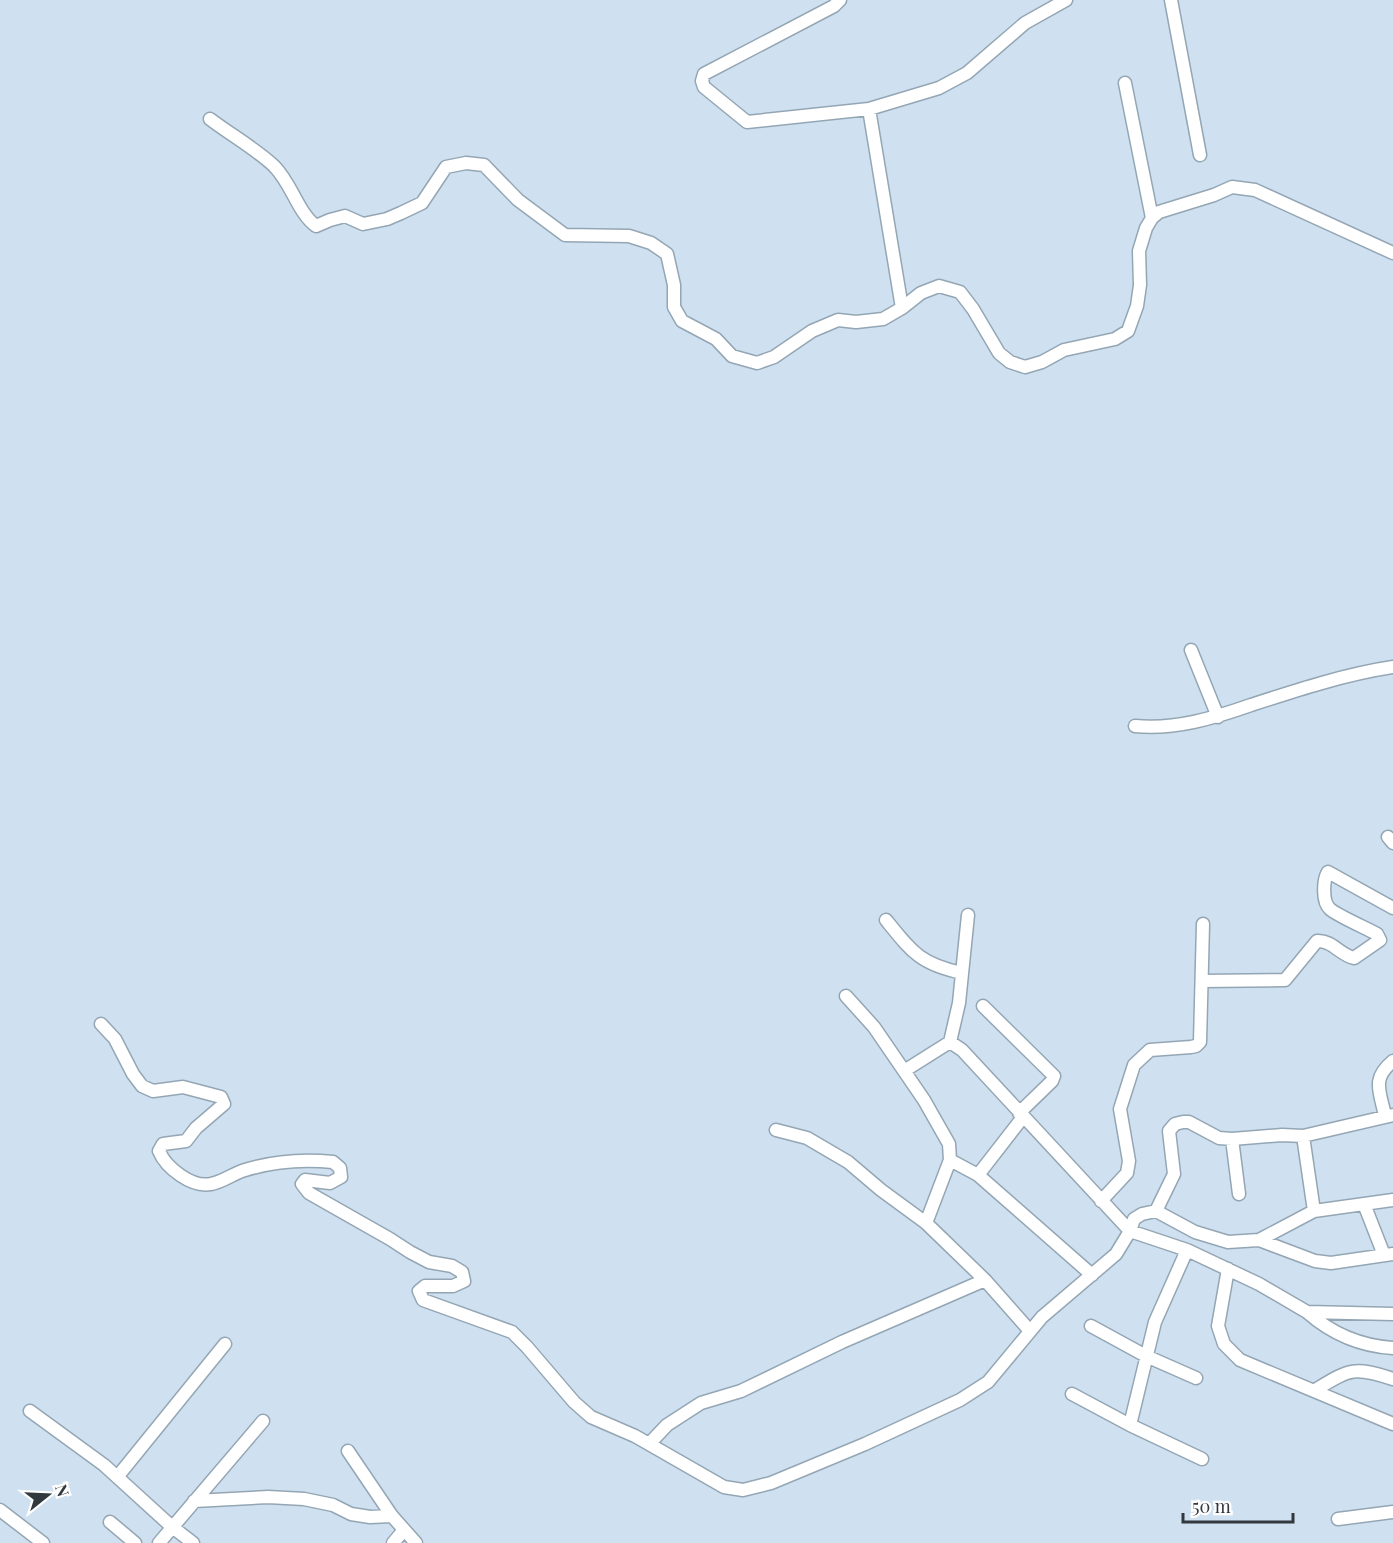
<svg xmlns="http://www.w3.org/2000/svg" width="1393" height="1543" font-family="'Playfair Display',serif">
	<style>
		.lines { fill: none; stroke-linecap: round; stroke-linejoin: round }
		.minor-casing { stroke: #94a6b4; stroke-width: 15 }
		.minor { stroke: #fff; stroke-width: 12 }
	</style>
	<rect width="100%" height="100%" fill="#cfe1f0"/>
	<g class="lines">
		<g class="minor-casing">
			<path id="minor" d="M 840,0 L 834,6 L 704,74 L 702,81 L 704,87 L 747,122 L 869,109 L 939,88 L 967,73 L 1025,23 L 1066,0
				M 1171,0 L 1200,155
				M 1125,83 L 1152,218
				M 869,109 L 902,308
				M 210,119 C 231,135 256,149 274,166 C 292,184 298,213 316,226 L 330,220 L 345,216 L 363,224 L 387,219 L 401,213 L 422,203 L 446,167 L 466,163 L 484,165 L 518,200 L 565,235 L 629,236 L 651,243 L 667,254 L 674,285 L 674,307 L 682,321 L 716,339 L 732,356 L 757,363 L 774,357 L 812,331 L 838,320 L 856,322 L 883,319 L 902,308 L 921,293 L 939,286 L 960,292 L 973,309 L 999,353 L 1010,362 L 1025,367 L 1042,362 L 1064,350 L 1115,339 L 1128,331 L 1137,306 L 1140,285 L 1139,251 L 1146,228 L 1152,218 L 1159,212 L 1214,195 L 1232,187 L 1255,190 L 1393,253
				M 1191,650 L 1218,717
				M 1135,726 C 1175,730 1214,718 1251,705 C 1297,690 1346,674 1393,667
				M 1388,837 L 1393,843
				M 968,915 L 959,1003 L 950,1042 L 962,1050 L 1130,1231 L 1187,1250 L 1259,1284 L 1307,1312 L 1393,1314
				M 886,920 C 912,952 920,964 962,973
				M 1202,981 L 1285,980 L 1317,941 C 1332,940 1340,955 1354,958 L 1380,940 L 1377,934 C 1366,928 1338,916 1330,909 C 1322,902 1323,880 1328,872 L 1393,908
				M 846,996 L 874,1027 L 924,1100 L 949,1144 L 950,1160
				M 983,1006 L 1054,1076 L 1052,1081 L 1019,1113
				M 101,1024 L 115,1039 L 133,1074 L 142,1086 L 153,1091 L 183,1087 L 221,1097 L 224,1104 L 196,1128 L 186,1141 L 163,1144 L 159,1151 C 166,1168 192,1188 211,1184 C 223,1182 234,1173 245,1170 C 274,1161 304,1159 333,1162 L 340,1168 L 341,1177 L 330,1183 L 305,1180 L 302,1184 L 309,1193 L 390,1239 L 410,1252 L 429,1262 L 452,1266 L 462,1272 L 464,1281 L 453,1286 L 425,1286 L 419,1291 L 423,1300 L 512,1332 L 527,1347 L 574,1402 L 591,1417 L 635,1436 L 724,1487 L 743,1490 L 771,1483 L 865,1444 L 960,1400 L 988,1382 L 1042,1317 L 1116,1254 L 1130,1231 L 1134,1219 L 1142,1214 L 1156,1211 L 1195,1232 L 1228,1242 L 1259,1240 L 1314,1211 L 1393,1200
				M 904,1071 L 950,1042
				M 1385,1116 C 1380,1091 1371,1079 1393,1061
				M 1023,1117 L 978,1175 L 1092,1275
				M 776,1130 L 807,1138 L 848,1162 L 881,1190 L 926,1223 L 985,1280 L 1030,1331
				M 1303,1136 L 1314,1211
				M 1232,1139 L 1239,1194
				M 1101,1201 L 1127,1173 L 1129,1161 L 1120,1109 L 1134,1065 L 1150,1050 L 1191,1047 L 1196,1046 L 1200,1042 L 1203,924
				M 1364,1204 L 1384,1255
				M 1156,1211 L 1174,1174 L 1169,1131 L 1175,1124 L 1183,1122 L 1189,1122 L 1219,1138 L 1232,1139 L 1282,1135 L 1303,1136 L 1393,1115
				M 926,1223 L 950,1160 L 978,1175
				M 1259,1240 L 1315,1261 L 1331,1263 L 1393,1254
				M 1187,1250 L 1155,1322 L 1130,1425 L 1202,1459
				M 1228,1269 L 1218,1326 L 1224,1344 L 1240,1360 L 1393,1424
				M 1307,1312 C 1332,1334 1360,1346 1393,1348
				M 1091,1326 L 1146,1356 L 1196,1378
				M 1315,1390 C 1350,1369 1353,1366 1393,1379
				M 1072,1394 L 1130,1425
				M 30,1411 L 104,1465 L 171,1526 L 193,1543
				M 649,1444 L 667,1425 L 701,1403 L 741,1391 L 842,1342 L 985,1280
				M 348,1451 L 392,1516 L 416,1543
				M 118,1476 L 225,1344
				M 194,1501 L 268,1497 L 304,1499 L 333,1505 L 351,1514 L 370,1517 L 392,1516
				M 0,1510 L 43,1543
				M 1338,1519 L 1393,1512
				M 110,1522 L 135,1543
				M 159,1543 L 263,1421
				M 393,1543 L 404,1530"/>
		</g>
		<use href="#minor" class="minor"/>
	</g>
	<g transform="translate(48 1495) rotate(72)" stroke="#ffffff" stroke-width="4.5" paint-order="stroke">
	<path d="M0-4.5L10 22L0 15L-10 22Z" fill="#31383e"/>
	<text y="-9" font-size="16" font-weight="bold" text-anchor="middle" fill="#31383e">N</text>
	</g>
	<path d="M1183 1513v9h110v-9" fill="none" stroke="#31383e" stroke-width="3"/>
	<text x="1192" y="1513" font-size="18" fill="#31383e" stroke="#ffffff" stroke-width="4.5" paint-order="stroke">50 m</text>
</svg>
